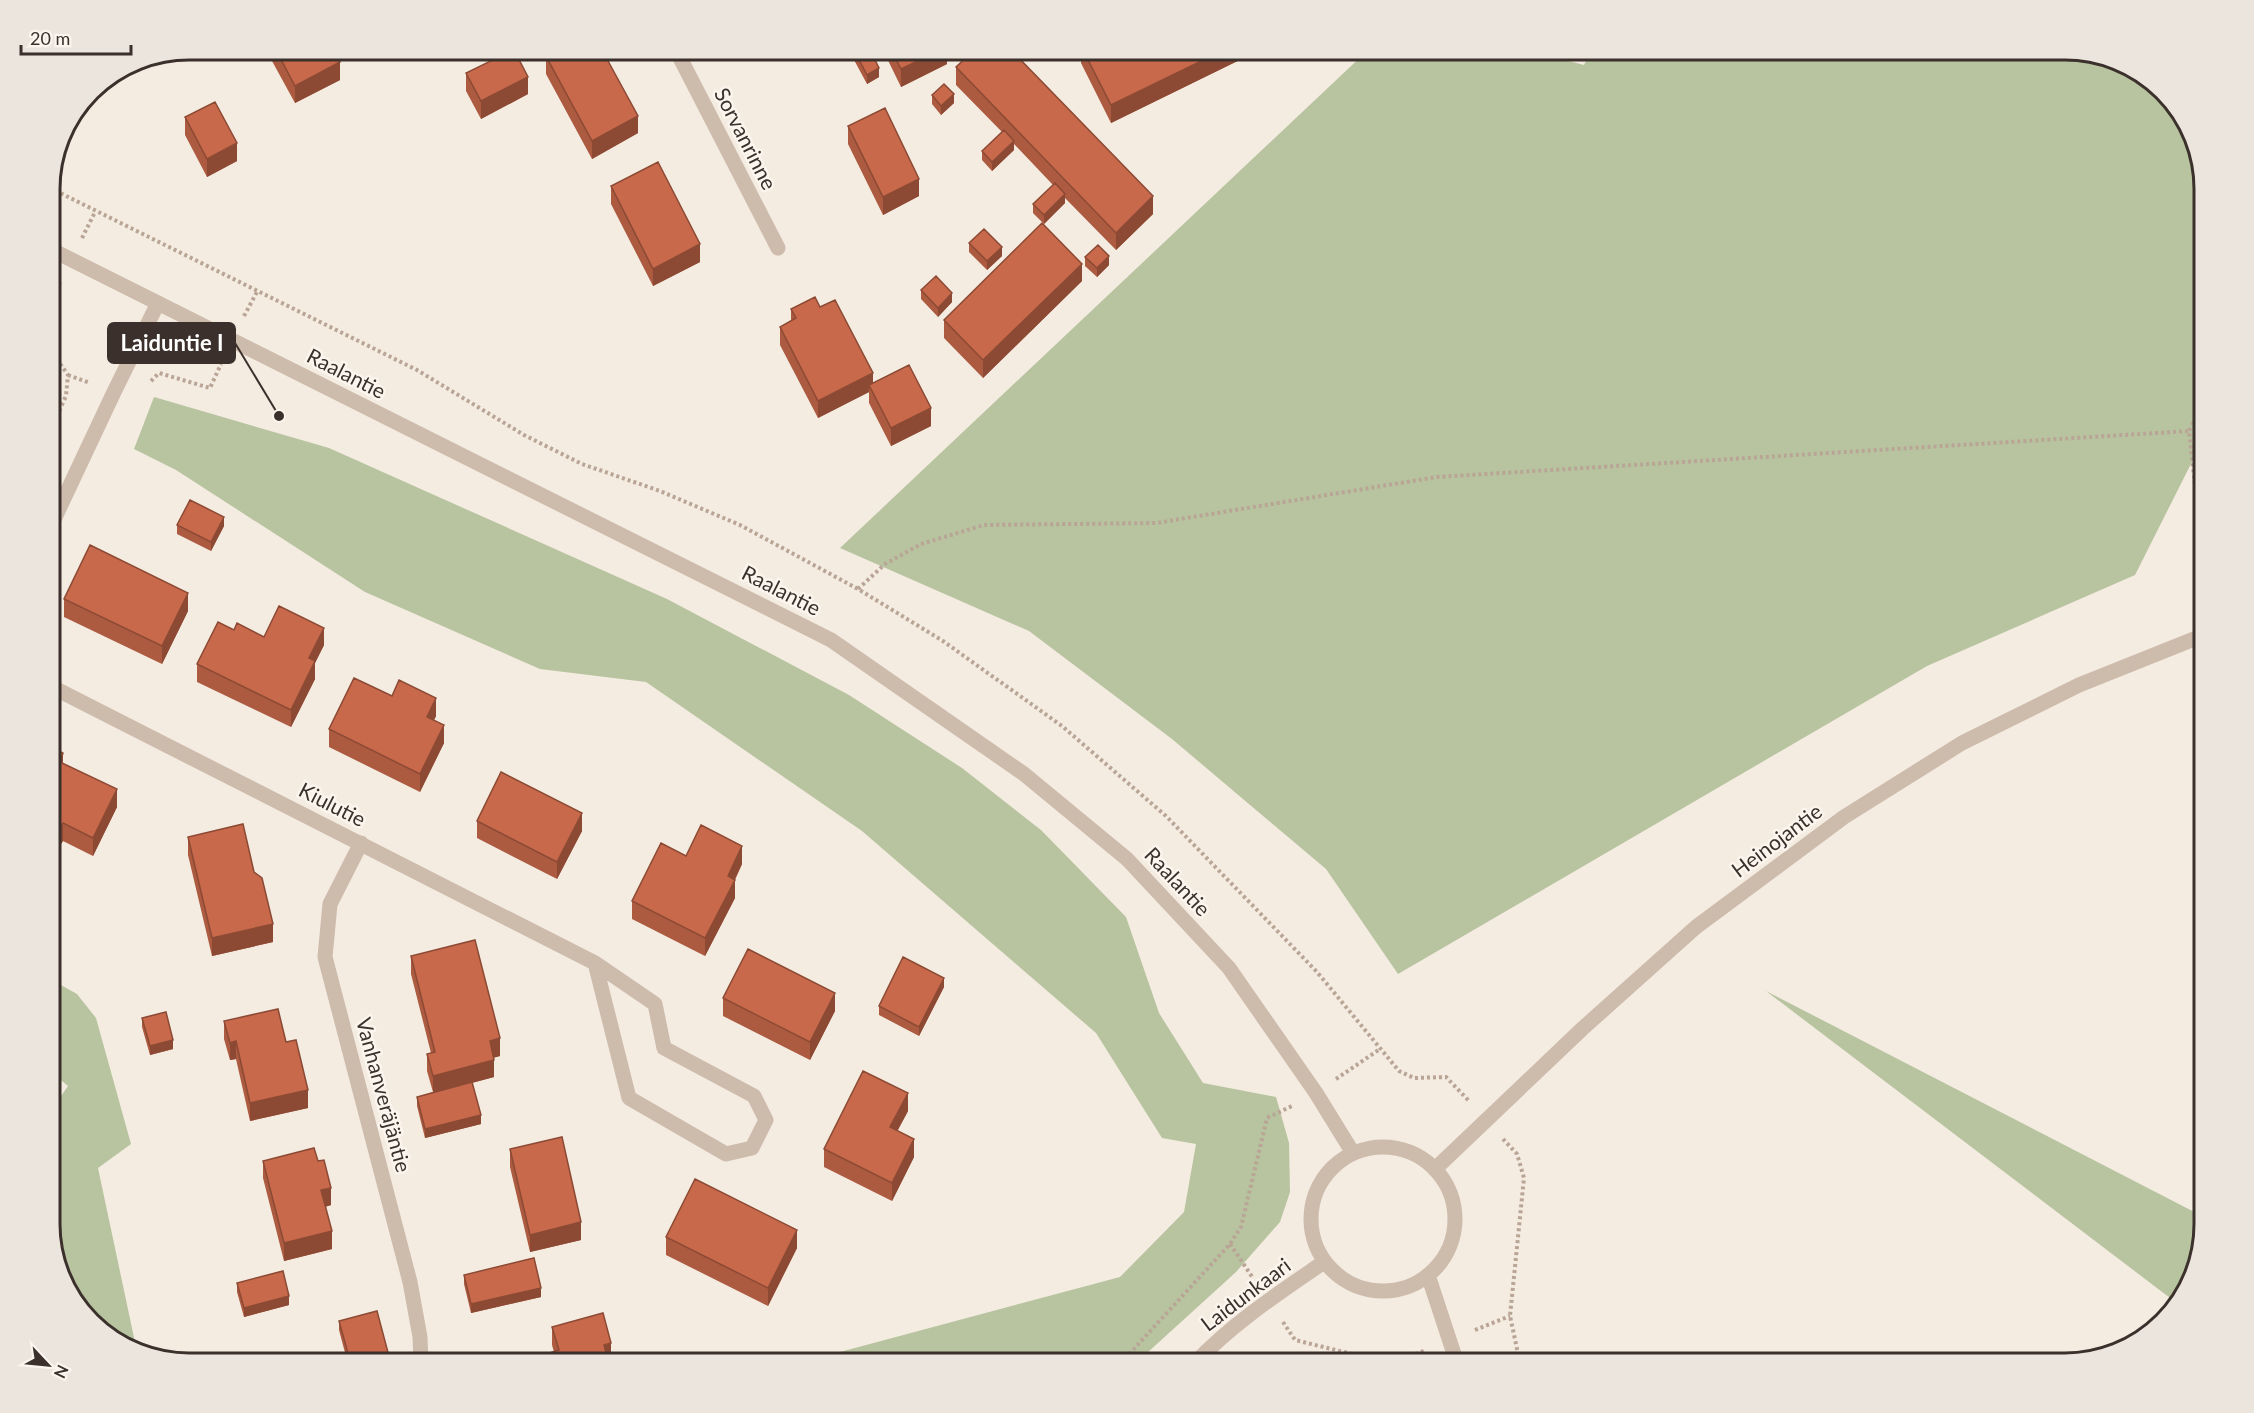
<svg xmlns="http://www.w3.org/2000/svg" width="2254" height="1413" font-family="Lato,sans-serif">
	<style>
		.green { fill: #b8c4a0 }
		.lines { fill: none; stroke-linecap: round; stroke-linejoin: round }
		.path { stroke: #b9a596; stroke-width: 4; stroke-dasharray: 3 3; stroke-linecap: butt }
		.minor { stroke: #cdbbac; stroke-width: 15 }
		.tertiary { stroke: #cdbbac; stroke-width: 15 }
		.wall { fill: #ac5a40 }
		.shaded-wall { fill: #8c4a34 }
		.building { fill: #c8694b; stroke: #8c4a34; stroke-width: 1.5 }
		.labels { text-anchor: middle; stroke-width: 5; stroke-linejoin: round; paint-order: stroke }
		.street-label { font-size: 21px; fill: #3b302b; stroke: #fbf5ee }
		.rim { fill: none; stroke: #3b302b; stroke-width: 3 }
		.leader { fill: none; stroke: #3b302b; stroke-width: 2 }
		.callout-dot { fill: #3b302b; stroke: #fbf5ee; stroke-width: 2 }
		.callout { fill: #3b302b; stroke: #3b302b; stroke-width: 2 }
		.callout-label { font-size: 22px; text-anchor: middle; font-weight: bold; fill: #fff }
	</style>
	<rect width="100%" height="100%" fill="#f4ebe1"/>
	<path class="green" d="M 1368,50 L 1526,50 L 1584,65 L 1591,50 L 2065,50 L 2142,73 L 2186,120 L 2204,189 L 2204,438 L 2135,575 L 1927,666 L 1398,974 L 1326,869 L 1172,739 L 1029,631 L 840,548 Z
		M 154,397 L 329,448 L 667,599 L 849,695 L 962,768 L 1041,830 L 1126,917 L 1159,1013 L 1203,1083 L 1276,1097 L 1289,1143 L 1290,1192 L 1280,1222 L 1236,1272 L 1136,1363 L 799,1363 L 1120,1277 L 1184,1212 L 1196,1144 L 1162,1138 L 1096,1033 L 862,831 L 646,682 L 540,669 L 365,592 L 176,470 L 134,449 Z
		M 50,979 L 77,994 L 96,1018 L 131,1144 L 98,1168 L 136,1347 L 112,1340 L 68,1294 L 50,1233 L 50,1112 L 68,1086 L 50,1071 Z
		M 1766,991 L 2204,1217 L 2204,1224 L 2181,1301 L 2178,1304 Z"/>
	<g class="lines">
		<path class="path" d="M 63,132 L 67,123
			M 50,188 L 417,370 L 524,435 L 582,464 L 660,491 L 740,525 L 858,589 L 943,641 L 1062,726 L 1166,816 L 1317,972 L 1399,1071 L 1414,1078 L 1446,1077 L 1470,1102
			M 82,238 L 95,212
			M 50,307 L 60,282
			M 244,316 L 258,290
			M 50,349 L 68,375 L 66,396 L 50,431
			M 68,375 L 90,383
			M 151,381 L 159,373 L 210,388 L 221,364
			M 2204,401 L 2189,431 L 2204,566
			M 858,589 L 885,564 L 921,544 L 984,525 L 1156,523 L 1437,477 L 2189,431
			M 1336,1079 L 1380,1049
			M 1503,1139 L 1517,1154 L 1524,1178 L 1510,1316 L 1520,1363
			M 1230,1244 L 1253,1278
			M 1283,1322 L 1295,1340 L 1364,1357 L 1369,1363
			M 1475,1330 L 1510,1316
			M 1121,1363 L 1230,1244 L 1241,1227 L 1267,1118 L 1294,1105
			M 1393,1363 L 1426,1350"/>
		<path class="minor" d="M 676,50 L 778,248
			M 50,528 L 114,392 L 158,303
			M 50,686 L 595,963 L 655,1004 L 664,1048 L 754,1096 L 766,1120 L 752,1148 L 726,1154 L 629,1098 L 595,963
			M 361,843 L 330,904 L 325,957 L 410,1282 L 420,1337 L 421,1363
			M 1435,1169 L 1582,1029 L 1696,927 L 1844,817 L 1962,743 L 2079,685 L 2204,635"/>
		<path class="tertiary" d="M 50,249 L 831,640 L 1024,774 L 1127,859 L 1229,968 L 1316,1093 L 1353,1153
			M1311 1219a72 72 0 1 1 144 0a72 72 0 1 1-144 0Z
			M 1428,1275 L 1457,1363
			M 1195,1363 C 1233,1323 1279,1293 1324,1262"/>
	</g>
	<path class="wall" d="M 266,50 L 333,50 L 340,80 L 295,103 Z
		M 853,50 L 879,77 L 867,84 L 853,58 Z
		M 883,50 L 947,50 L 947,64 L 901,87 Z
		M 1081,50 L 1260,50 L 1111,123 L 1081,63 Z
		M 546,56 L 638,133 L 592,159 L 546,74 Z
		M 956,67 L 1153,214 L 1116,250 L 1065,198 L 1065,203 L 1044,224 L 1033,213 L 1033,204 L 1053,185 L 1014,144 L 1014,150 L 992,171 L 982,160 L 982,151 L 1002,132 L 956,85 Z
		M 466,73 L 528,94 L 481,119 L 466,91 Z
		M 932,95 L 954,103 L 941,115 L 932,104 Z
		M 185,117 L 237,161 L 207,177 L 185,135 Z
		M 848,126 L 919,196 L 883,215 L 848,144 Z
		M 611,186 L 700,262 L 653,286 L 611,204 Z
		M 969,243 L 1002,256 L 987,270 L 969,252 Z
		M 1085,257 L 1109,265 L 1097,277 L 1085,266 Z
		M 1082,281 L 983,378 L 944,338 L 944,320 Z
		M 921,290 L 952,302 L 938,317 L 921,299 Z
		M 820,307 L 873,384 L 931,426 L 891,446 L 869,403 L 869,392 L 818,418 L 780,345 L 780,327 L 791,321 L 791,309 Z
		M 177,525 L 224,526 L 211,551 L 177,534 Z
		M 64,599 L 188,611 L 162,664 L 64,617 Z
		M 234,630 L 264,637 L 324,645 L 315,663 L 315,679 L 291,727 L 197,682 L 197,664 Z
		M 392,696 L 436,716 L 434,720 L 444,743 L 420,792 L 329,747 L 329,729 Z
		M 50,746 L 63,764 L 117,807 L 93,856 L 63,841 L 59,847 L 50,843 Z
		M 477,821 L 582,831 L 557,879 L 477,838 Z
		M 188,837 L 254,872 L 273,942 L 212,956 L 188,855 Z
		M 686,856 L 742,864 L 735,880 L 735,898 L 705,956 L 632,919 L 632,901 Z
		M 411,956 L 500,1056 L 494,1057 L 494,1077 L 472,1083 L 481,1124 L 425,1138 L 417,1106 L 417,1097 L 433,1092 L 427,1071 L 427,1054 L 431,1053 L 411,974 Z
		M 944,987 L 919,1036 L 879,1015 L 879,1006 Z
		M 723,998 L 835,1011 L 810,1060 L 723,1016 Z
		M 142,1018 L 173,1049 L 150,1055 L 142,1027 Z
		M 224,1021 L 286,1042 L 308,1108 L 250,1121 L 236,1059 L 230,1060 L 224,1039 Z
		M 908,1111 L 897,1131 L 914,1157 L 892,1201 L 824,1167 L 824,1149 Z
		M 2204,1127 L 2204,1175 L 2194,1171 L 2194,1153 Z
		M 510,1149 L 581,1240 L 530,1252 L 510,1167 Z
		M 263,1161 L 331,1205 L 325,1207 L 332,1249 L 284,1261 L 263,1178 Z
		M 666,1237 L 797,1248 L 768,1306 L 666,1255 Z
		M 464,1275 L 541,1297 L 471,1313 L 464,1284 Z
		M 237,1283 L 289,1305 L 244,1317 L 237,1292 Z
		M 339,1321 L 390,1364 L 348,1364 L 339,1330 Z
		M 552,1327 L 611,1361 L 609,1361 L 609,1364 L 546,1364 L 546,1354 L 554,1352 L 552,1345 Z"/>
	<path class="shaded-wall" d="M 941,50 L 947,50 L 947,64 L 901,87 L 901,69 Z
		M 1224,50 L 1260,50 L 1111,123 L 1111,105 Z
		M 340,62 L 340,80 L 295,103 L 295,86 Z
		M 879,68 L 879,77 L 867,84 L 867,75 Z
		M 528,77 L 528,94 L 481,119 L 481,101 Z
		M 954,94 L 954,103 L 941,115 L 941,106 Z
		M 638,116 L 638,133 L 592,159 L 592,141 Z
		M 1014,141 L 1014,150 L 992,171 L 992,162 Z
		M 237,143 L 237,161 L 207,177 L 207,159 Z
		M 919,179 L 919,196 L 883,215 L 883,197 Z
		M 1065,194 L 1065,203 L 1044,224 L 1044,215 Z
		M 1153,196 L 1153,214 L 1116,250 L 1116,233 Z
		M 700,244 L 700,262 L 653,286 L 653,269 Z
		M 1002,247 L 1002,256 L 987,270 L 987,261 Z
		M 1109,256 L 1109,265 L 1097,277 L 1097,268 Z
		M 1082,264 L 1082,281 L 983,378 L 983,360 Z
		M 952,293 L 952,302 L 938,317 L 938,308 Z
		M 873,373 L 873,390 L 869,385 L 869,392 L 818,418 L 818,401 Z
		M 931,408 L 931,426 L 891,446 L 891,428 Z
		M 224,517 L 224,526 L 211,551 L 211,542 Z
		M 188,593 L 188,611 L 162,664 L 162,646 Z
		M 324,628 L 324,645 L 315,663 L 315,679 L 291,727 L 291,710 L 309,658 Z
		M 436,698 L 436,716 L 427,734 L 427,717 Z
		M 444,725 L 444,743 L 420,792 L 420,774 Z
		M 63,753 L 63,771 L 60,762 Z
		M 117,789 L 117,807 L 93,856 L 93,838 Z
		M 582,813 L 582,831 L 557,879 L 557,862 Z
		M 63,823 L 63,841 L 59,847 L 59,830 Z
		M 742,846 L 742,864 L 730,889 L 735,880 L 735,898 L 705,956 L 705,938 L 728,876 Z
		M 273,924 L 273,942 L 212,956 L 212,938 Z
		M 944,978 L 944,987 L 919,1036 L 919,1027 Z
		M 835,993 L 835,1011 L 810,1060 L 810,1042 Z
		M 500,1038 L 500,1056 L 490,1059 L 490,1041 Z
		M 173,1040 L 173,1049 L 150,1055 L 150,1046 Z
		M 236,1041 L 236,1059 L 230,1060 L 230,1043 Z
		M 494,1060 L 494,1077 L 433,1093 L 433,1076 Z
		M 308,1090 L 308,1108 L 250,1121 L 250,1103 Z
		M 908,1093 L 908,1111 L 890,1145 L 890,1127 Z
		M 481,1115 L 481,1124 L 425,1138 L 425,1129 Z
		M 914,1139 L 914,1157 L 892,1201 L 892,1183 Z
		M 331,1188 L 331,1205 L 321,1208 L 321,1190 Z
		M 581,1222 L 581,1240 L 530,1252 L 530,1235 Z
		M 797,1230 L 797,1248 L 768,1306 L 768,1288 Z
		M 332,1231 L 332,1249 L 284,1261 L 284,1243 Z
		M 541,1288 L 541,1297 L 471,1313 L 471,1304 Z
		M 289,1296 L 289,1305 L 244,1317 L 244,1308 Z
		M 611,1343 L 611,1361 L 604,1362 L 604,1345 Z
		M 390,1360 L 390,1364 L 378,1364 Z"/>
	<path class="building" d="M 276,50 L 333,50 L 340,62 L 295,86 Z
		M 513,50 L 514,50 L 528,77 L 481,101 L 466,73 Z
		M 558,50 L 602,50 L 638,116 L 592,141 L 546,56 Z
		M 854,50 L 870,50 L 879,68 L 867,75 Z
		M 891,50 L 941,50 L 901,69 Z
		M 974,50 L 1011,50 L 1153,196 L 1116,233 L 956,67 Z
		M 1083,50 L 1224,50 L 1111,105 Z
		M 944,84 L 954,94 L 941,106 L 932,95 Z
		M 215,102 L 237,143 L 207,159 L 185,117 Z
		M 885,108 L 919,179 L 883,197 L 848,126 Z
		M 1004,130 L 1014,141 L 992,162 L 982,151 Z
		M 658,162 L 700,244 L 653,269 L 611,186 Z
		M 1055,183 L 1065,194 L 1044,215 L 1033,204 Z
		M 1042,223 L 1082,264 L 983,360 L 944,320 Z
		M 984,229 L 1002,247 L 987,261 L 969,243 Z
		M 1098,245 L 1109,256 L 1097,268 L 1085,257 Z
		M 936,276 L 952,293 L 938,308 L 921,290 Z
		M 815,297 L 820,307 L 835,300 L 873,373 L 818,401 L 780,327 L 796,318 L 791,309 Z
		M 909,365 L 931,408 L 891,428 L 869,385 Z
		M 190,500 L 224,517 L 211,542 L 177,525 Z
		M 90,545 L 188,593 L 162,646 L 64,599 Z
		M 279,606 L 324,628 L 309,658 L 315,661 L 291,710 L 197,664 L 218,622 L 234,630 L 237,623 L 264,637 Z
		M 354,678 L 392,696 L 399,680 L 436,698 L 427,717 L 444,725 L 420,774 L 329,729 Z
		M 50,746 L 63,753 L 60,762 L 117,789 L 93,838 L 63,823 L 59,830 L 50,825 Z
		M 501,772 L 582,813 L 557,862 L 477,821 Z
		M 243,824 L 254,872 L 262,878 L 273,924 L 212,938 L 188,837 Z
		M 701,825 L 742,846 L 728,876 L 735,880 L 705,938 L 632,901 L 661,843 L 686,856 Z
		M 475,940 L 500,1038 L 490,1041 L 494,1060 L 433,1076 L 427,1054 L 435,1052 L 411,956 Z
		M 748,949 L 835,993 L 810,1042 L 723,998 Z
		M 903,957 L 944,978 L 919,1027 L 879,1006 Z
		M 278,1009 L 286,1042 L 296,1040 L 308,1090 L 250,1103 L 236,1041 L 230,1043 L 224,1021 Z
		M 166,1012 L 173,1040 L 150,1046 L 142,1018 Z
		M 863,1071 L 908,1093 L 890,1127 L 914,1139 L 892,1183 L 824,1149 Z
		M 472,1082 L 481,1115 L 425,1129 L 417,1097 Z
		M 2204,1127 L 2204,1158 L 2194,1153 Z
		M 562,1137 L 581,1222 L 530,1235 L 510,1149 Z
		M 314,1148 L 318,1161 L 324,1160 L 331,1188 L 321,1190 L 332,1231 L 284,1243 L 263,1161 Z
		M 695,1179 L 797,1230 L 768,1288 L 666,1237 Z
		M 534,1258 L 541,1288 L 471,1304 L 464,1275 Z
		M 283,1271 L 289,1296 L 244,1308 L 237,1283 Z
		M 377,1311 L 390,1360 L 378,1364 L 351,1364 L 339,1321 Z
		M 603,1313 L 611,1343 L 604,1345 L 609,1364 L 549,1364 L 546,1354 L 559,1350 L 552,1327 Z"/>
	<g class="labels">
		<g class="street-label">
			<text transform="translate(745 139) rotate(63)" y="7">Sorvanrinne</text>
			<text transform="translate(346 374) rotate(27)" y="7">Raalantie</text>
			<text transform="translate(781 591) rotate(27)" y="7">Raalantie</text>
			<text transform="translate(332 805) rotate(27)" y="7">Kiulutie</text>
			<text transform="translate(1777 841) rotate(-37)" y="7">Heinojantie</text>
			<text transform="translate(1177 882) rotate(47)" y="7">Raalantie</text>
			<text transform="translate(383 1095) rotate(75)" y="7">Vanhanveräjäntie</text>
			<text transform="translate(1246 1295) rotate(-37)" y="7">Laidunkaari</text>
		</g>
	</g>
	<path d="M0 0H2254V1413H0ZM189 60H2065A129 129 0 0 1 2194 189V1224A129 129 0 0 1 2065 1353H189A129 129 0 0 1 60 1224V189A129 129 0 0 1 189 60Z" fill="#ece5de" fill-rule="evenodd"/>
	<path class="rim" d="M189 60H2065A129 129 0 0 1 2194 189V1224A129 129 0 0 1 2065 1353H189A129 129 0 0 1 60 1224V189A129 129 0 0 1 189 60Z"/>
	<path class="leader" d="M279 416L235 343"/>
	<circle class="callout-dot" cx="279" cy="416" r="6"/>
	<rect class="callout" x="108" y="323" width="127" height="40" rx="6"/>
	<g class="callout-label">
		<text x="172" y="351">Laiduntie I</text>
	</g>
	<g transform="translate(48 1365) rotate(116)" stroke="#fbf5ee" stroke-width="4.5" paint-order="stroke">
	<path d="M0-4.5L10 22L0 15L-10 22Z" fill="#3b302b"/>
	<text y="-9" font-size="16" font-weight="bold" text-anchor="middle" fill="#3b302b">N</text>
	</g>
	<path d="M21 45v9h110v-9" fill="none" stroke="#3b302b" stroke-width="3"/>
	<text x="30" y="45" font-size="18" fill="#3b302b" stroke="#fbf5ee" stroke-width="4.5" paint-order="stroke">20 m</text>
</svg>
